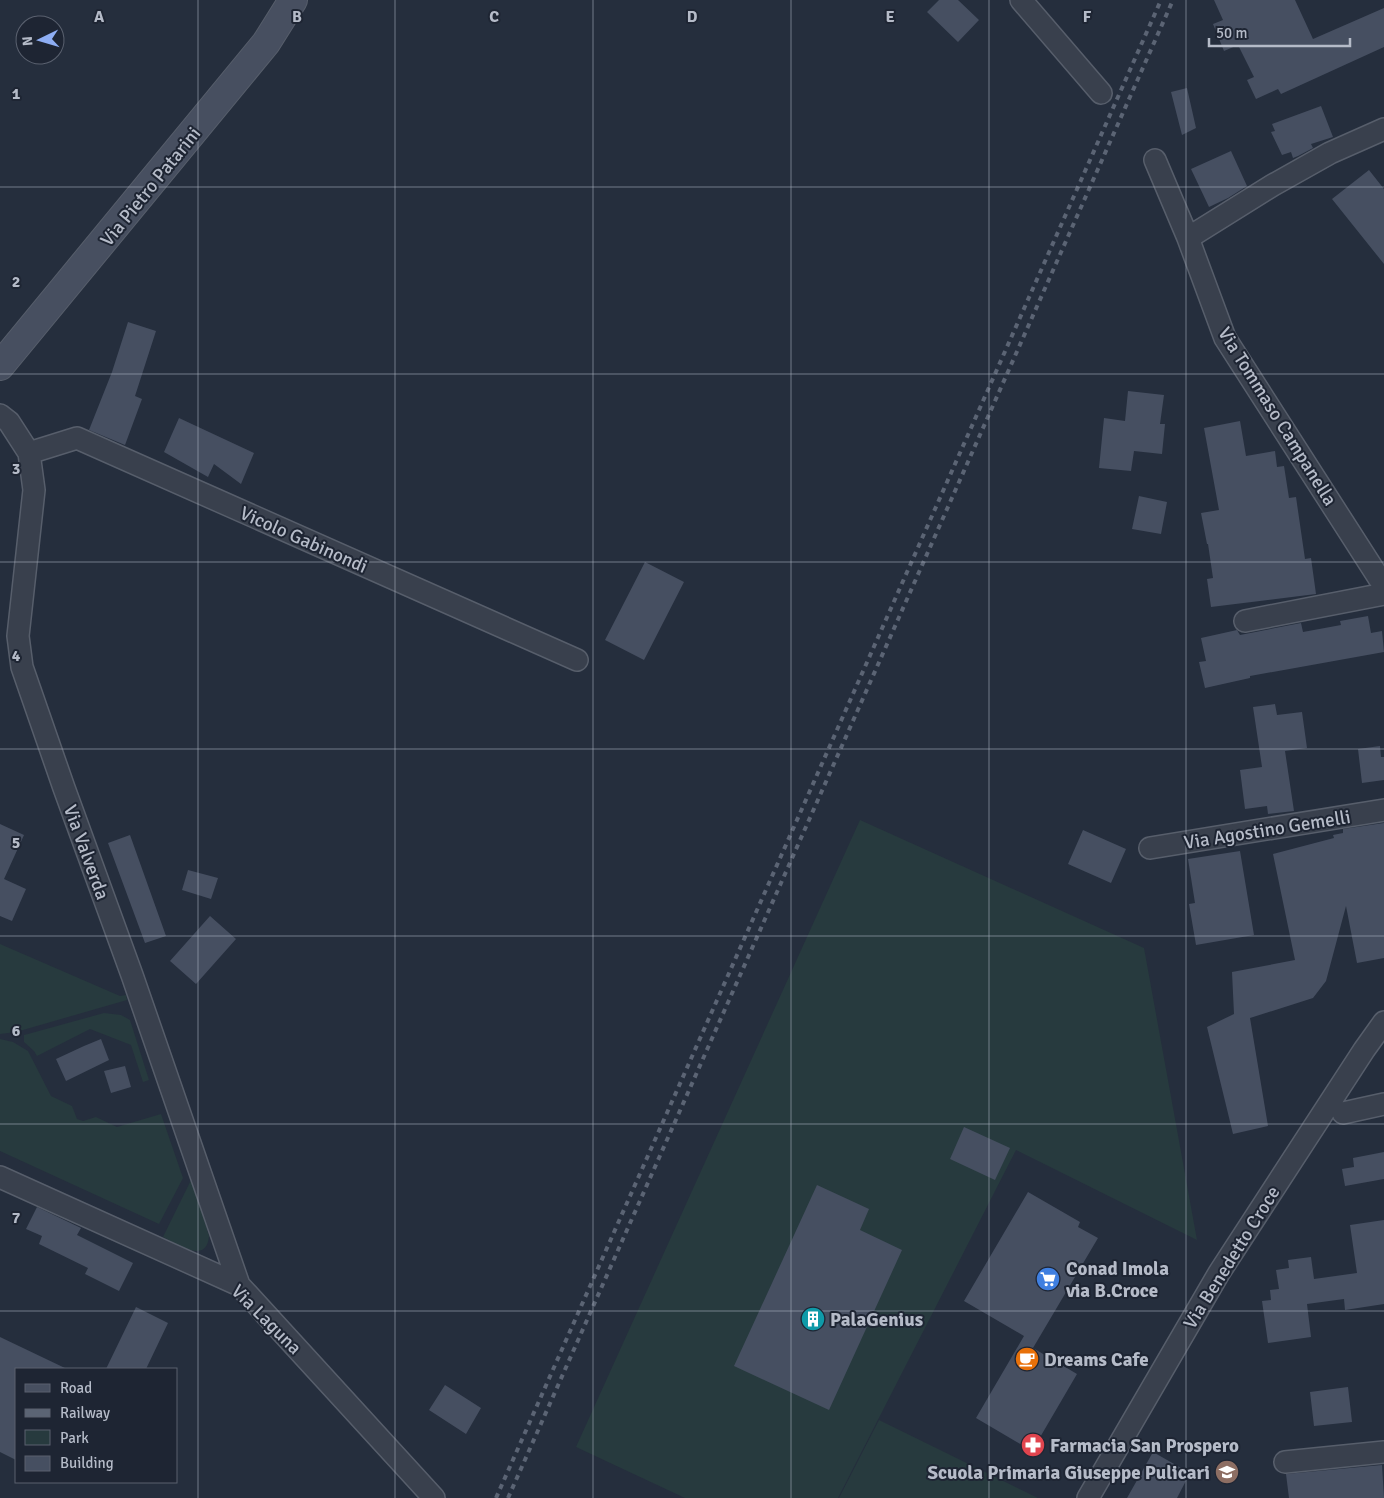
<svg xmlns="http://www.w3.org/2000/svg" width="1384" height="1498" font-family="Signika,sans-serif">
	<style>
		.green { fill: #273a3e }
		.building { fill: #464f61 }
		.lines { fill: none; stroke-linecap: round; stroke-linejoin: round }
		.street-casing { stroke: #575e6b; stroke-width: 24 }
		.secondary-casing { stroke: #575e6b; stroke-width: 30 }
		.street { stroke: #39404d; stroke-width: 21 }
		.secondary { stroke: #474f60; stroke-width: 28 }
		.rail { stroke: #5b6474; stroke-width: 4; stroke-dasharray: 5 5; stroke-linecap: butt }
		.grid { fill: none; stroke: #b5bbc8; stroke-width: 1; stroke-opacity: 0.55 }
		.labels { text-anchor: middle; stroke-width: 4; stroke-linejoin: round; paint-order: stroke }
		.street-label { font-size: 19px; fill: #b5bbc8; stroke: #1e2533 }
		.poi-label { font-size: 19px; font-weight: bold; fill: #b5bbc8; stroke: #1e2533; text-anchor: start }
		.grid-label { font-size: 16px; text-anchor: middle; font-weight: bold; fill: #b5bbc8; stroke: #1e2533; stroke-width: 4; stroke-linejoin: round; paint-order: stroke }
	</style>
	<rect width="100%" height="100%" fill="#252e3d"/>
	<path class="green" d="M 860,820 L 1144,948 L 1197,1240 L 1016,1150 L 838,1498 L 685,1498 L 576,1447 Z
		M 0,944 L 120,996 L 126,995 L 127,1000 L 16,1032 L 0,1034 Z
		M 104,1013 L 121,1015 L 130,1020 L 149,1080 L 143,1082 L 131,1045 L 90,1029 L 37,1056 L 34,1051 L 24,1042 L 24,1035 L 28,1034 Z
		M 0,1039 L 13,1042 L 28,1051 L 51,1096 L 72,1106 L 77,1119 L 83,1121 L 96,1117 L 117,1127 L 161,1114 L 183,1178 L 159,1224 L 0,1151 Z
		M 192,1178 L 209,1236 C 207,1265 176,1244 163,1237 Z
		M 879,1420 L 1038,1498 L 839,1498 Z"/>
	<path class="building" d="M 939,0 L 958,0 L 979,20 L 958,42 L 927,12 Z
		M 1214,0 L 1295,0 L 1313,39 L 1384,8 L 1384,47 L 1281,94 L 1278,89 L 1256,99 L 1247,80 L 1254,77 L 1238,45 L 1224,51 L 1213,24 L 1223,20 Z
		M 1187,88 L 1196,128 L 1182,135 L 1171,92 Z
		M 1321,106 L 1333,137 L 1311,144 L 1313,148 L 1298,156 L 1293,158 L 1291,152 L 1282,155 L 1271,132 L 1275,131 L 1272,124 Z
		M 1231,151 L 1247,186 L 1228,198 L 1209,207 L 1191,169 Z
		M 1369,170 L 1384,189 L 1384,264 L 1332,199 Z
		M 128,322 L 156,331 L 135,396 L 142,399 L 125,445 L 89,430 L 112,372 Z
		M 1128,391 L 1164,395 L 1160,424 L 1165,424 L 1162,454 L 1134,451 L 1131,471 L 1099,468 L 1104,418 L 1125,421 Z
		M 179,418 L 254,453 L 241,484 L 214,464 L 208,477 L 164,452 Z
		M 1240,421 L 1246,456 L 1275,451 L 1277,467 L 1284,466 L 1289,498 L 1296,497 L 1305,559 L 1311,558 L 1316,594 L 1211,607 L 1207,579 L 1213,578 L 1208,544 L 1207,544 L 1201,513 L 1219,510 L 1204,428 Z
		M 1139,496 L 1167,502 L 1161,534 L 1132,529 Z
		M 645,562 L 684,582 L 644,660 L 605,640 Z
		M 1368,616 L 1371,633 L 1382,631 L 1384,652 L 1250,676 L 1250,678 L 1205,688 L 1199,662 L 1206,661 L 1201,638 L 1237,630 L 1240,635 L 1301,623 L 1303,632 L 1341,625 L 1340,621 Z
		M 1275,704 L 1277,715 L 1302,712 L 1307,748 L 1285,751 L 1294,811 L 1268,814 L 1267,806 L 1245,809 L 1240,770 L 1262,767 L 1253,707 Z
		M 1380,746 L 1381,757 L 1384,757 L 1384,780 L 1362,783 L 1358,749 Z
		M 1384,823 L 1384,958 L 1357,963 L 1346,906 L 1326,981 L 1313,998 L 1250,1018 L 1268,1126 L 1233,1134 L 1207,1027 L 1234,1014 L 1232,972 L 1295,960 L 1273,854 L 1334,838 L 1333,835 L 1343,833 L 1343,829 Z
		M 0,824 L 24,835 L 4,879 L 26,889 L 12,921 L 0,916 Z
		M 1083,830 L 1126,849 L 1111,883 L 1068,864 Z
		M 130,835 L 166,936 L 145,943 L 108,843 Z
		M 1240,851 L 1254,935 L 1196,945 L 1189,904 L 1195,903 L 1188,859 Z
		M 188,870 L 218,878 L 211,899 L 182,890 Z
		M 210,916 L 236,939 L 196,984 L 170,961 Z
		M 101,1039 L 109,1060 L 66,1081 L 56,1059 L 84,1046 Z
		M 125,1066 L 131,1087 L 111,1093 L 104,1071 Z
		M 964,1127 L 1010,1148 L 995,1180 L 950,1159 Z
		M 1384,1152 L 1384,1179 L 1345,1186 L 1342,1169 L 1354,1167 L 1353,1158 Z
		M 817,1185 L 869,1209 L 860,1230 L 902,1250 L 829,1410 L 734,1366 Z
		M 1028,1192 L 1080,1222 L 1078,1227 L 1098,1238 L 1033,1348 L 1077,1374 L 1032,1451 L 976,1418 L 1024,1336 L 964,1301 Z
		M 37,1207 L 81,1228 L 77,1235 L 133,1263 L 119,1291 L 85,1274 L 88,1268 L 39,1244 L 42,1236 L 26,1229 Z
		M 1384,1220 L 1384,1304 L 1345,1310 L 1344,1299 L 1307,1304 L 1311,1337 L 1268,1343 L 1262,1301 L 1271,1300 L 1270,1290 L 1279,1289 L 1276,1270 L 1289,1268 L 1288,1260 L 1311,1257 L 1314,1279 L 1357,1273 L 1350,1225 Z
		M 136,1307 L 168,1323 L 146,1369 L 106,1369 Z
		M 0,1337 L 67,1369 L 16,1369 L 16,1460 L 0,1452 Z
		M 445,1385 L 481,1408 L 466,1434 L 429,1410 Z
		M 1348,1387 L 1352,1422 L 1314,1426 L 1310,1392 Z
		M 1153,1452 L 1190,1473 L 1177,1498 L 1127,1498 Z
		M 1382,1465 L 1384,1498 L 1289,1498 L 1286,1474 Z"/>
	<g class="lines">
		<g class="street-casing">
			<path id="street" d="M 1021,0 L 1101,93
				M 1155,160 L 1188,238 L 1225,338 L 1384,586
				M 1188,238 L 1273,185 L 1330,153 L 1384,129
				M 0,415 L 9,422 L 29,453 L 34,490 L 18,636 L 22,667 L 64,788 L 132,975 L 239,1285
				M 29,453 L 77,438 L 577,660
				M 1245,621 L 1384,594
				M 1150,848 L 1384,810
				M 1343,1113 L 1384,1104
				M 0,1177 L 239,1285 L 434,1498
				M 1285,1462 L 1384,1452
				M 1088,1498 L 1219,1273 L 1364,1050 L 1384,1022"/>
		</g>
		<g class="secondary-casing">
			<path id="secondary" d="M 0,366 L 266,43 L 293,0"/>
		</g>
		<use href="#street" class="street"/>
		<use href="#secondary" class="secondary"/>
		<path class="rail" d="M 496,1498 L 1161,0
			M 508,1498 L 1173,0"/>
	</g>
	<path class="grid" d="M 198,0 L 198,1498M 395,0 L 395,1498M 593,0 L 593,1498M 791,0 L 791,1498M 989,0 L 989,1498M 1186,0 L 1186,1498M 0,187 L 1384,187M 0,374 L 1384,374M 0,562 L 1384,562M 0,749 L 1384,749M 0,936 L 1384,936M 0,1124 L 1384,1124M 0,1311 L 1384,1311"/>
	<defs>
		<g id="supermarket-disc" transform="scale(1.25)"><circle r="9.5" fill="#3f7fe0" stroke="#1e2533"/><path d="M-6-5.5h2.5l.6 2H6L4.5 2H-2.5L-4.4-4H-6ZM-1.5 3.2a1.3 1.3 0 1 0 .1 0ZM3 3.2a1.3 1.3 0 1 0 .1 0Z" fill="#fff"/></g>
		<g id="building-disc" transform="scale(1.25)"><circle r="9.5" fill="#0f9aa8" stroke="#1e2533"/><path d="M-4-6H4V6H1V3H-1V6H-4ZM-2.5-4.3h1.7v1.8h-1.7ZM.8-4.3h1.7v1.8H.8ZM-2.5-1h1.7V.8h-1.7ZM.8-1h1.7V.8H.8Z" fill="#fff"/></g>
		<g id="cafe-disc" transform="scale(1.25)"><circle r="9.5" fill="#e8710a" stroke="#1e2533"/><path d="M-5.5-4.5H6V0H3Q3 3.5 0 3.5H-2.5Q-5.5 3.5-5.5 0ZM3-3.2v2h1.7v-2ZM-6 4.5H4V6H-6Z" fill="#fff"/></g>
		<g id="pharmacy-disc" transform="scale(1.25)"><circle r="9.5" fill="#e0444e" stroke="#1e2533"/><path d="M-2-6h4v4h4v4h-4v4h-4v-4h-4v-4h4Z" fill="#fff"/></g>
		<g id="school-disc" transform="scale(1.25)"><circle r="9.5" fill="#8d6e63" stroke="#1e2533"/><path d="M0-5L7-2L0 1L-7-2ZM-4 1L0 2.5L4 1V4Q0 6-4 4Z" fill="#fff"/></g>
	</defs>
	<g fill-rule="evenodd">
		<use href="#supermarket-disc" x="1048" y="1279"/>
		<use href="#building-disc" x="813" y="1319"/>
		<use href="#cafe-disc" x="1027" y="1359"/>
		<use href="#pharmacy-disc" x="1033" y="1445"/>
		<use href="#school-disc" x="1227" y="1472"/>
	</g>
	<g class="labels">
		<g class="street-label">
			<text transform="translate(150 186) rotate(-51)" y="7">Via Pietro Patarini</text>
			<text transform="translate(1278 416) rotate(58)" y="7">Via Tommaso Campanella</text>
			<text transform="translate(304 539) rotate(24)" y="7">Vicolo Gabinondi</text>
			<text transform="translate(1267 829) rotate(-9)" y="7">Via Agostino Gemelli</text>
			<text transform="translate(87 852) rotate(70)" y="7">Via Valverda</text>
			<text transform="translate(1231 1257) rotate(-58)" y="7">Via Benedetto Croce</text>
			<text transform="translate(267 1319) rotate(45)" y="7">Via Laguna</text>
		</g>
		<g class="poi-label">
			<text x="1066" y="1275">Conad Imola<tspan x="1066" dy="22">via B.Croce</tspan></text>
			<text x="830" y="1326">PalaGenius</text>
			<text x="1044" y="1366">Dreams Cafe</text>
			<text x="1050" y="1452">Farmacia San Prospero</text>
			<text x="1210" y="1479" text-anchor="end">Scuola Primaria Giuseppe Pulicari</text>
		</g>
	</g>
	<g class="grid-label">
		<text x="99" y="22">A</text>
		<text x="297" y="22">B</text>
		<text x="494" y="22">C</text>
		<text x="692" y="22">D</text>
		<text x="890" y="22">E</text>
		<text x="1087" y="22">F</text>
		<text x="16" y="99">1</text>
		<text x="16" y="287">2</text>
		<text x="16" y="474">3</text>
		<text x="16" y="661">4</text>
		<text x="16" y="848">5</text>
		<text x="16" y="1036">6</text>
		<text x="16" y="1223">7</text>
	</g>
	<rect x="15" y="1368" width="162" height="115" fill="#1e2533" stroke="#5a616f"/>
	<rect x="25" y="1384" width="25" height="8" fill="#474f60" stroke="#5a616f"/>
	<text x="60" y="1393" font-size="15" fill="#b5bbc8">Road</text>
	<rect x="25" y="1409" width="25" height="8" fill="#5b6474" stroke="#5a616f"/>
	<text x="60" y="1418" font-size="15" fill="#b5bbc8">Railway</text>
	<rect x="25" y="1430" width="25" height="15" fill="#273a3e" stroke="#5a616f"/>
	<text x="60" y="1443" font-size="15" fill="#b5bbc8">Park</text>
	<rect x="25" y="1456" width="25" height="15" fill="#464f61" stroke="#5a616f"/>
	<text x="60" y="1468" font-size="15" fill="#b5bbc8">Building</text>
	<g transform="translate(40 40) rotate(265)"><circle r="24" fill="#1e2533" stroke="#5a616f"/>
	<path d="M0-4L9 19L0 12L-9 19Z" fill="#8eaef4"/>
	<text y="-8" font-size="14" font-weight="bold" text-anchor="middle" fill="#b5bbc8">N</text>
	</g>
	<path d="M1209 38v8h141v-8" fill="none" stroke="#b5bbc8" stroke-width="2.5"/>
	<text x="1216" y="38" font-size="15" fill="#b5bbc8" stroke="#1e2533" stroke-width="4" paint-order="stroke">50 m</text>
</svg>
